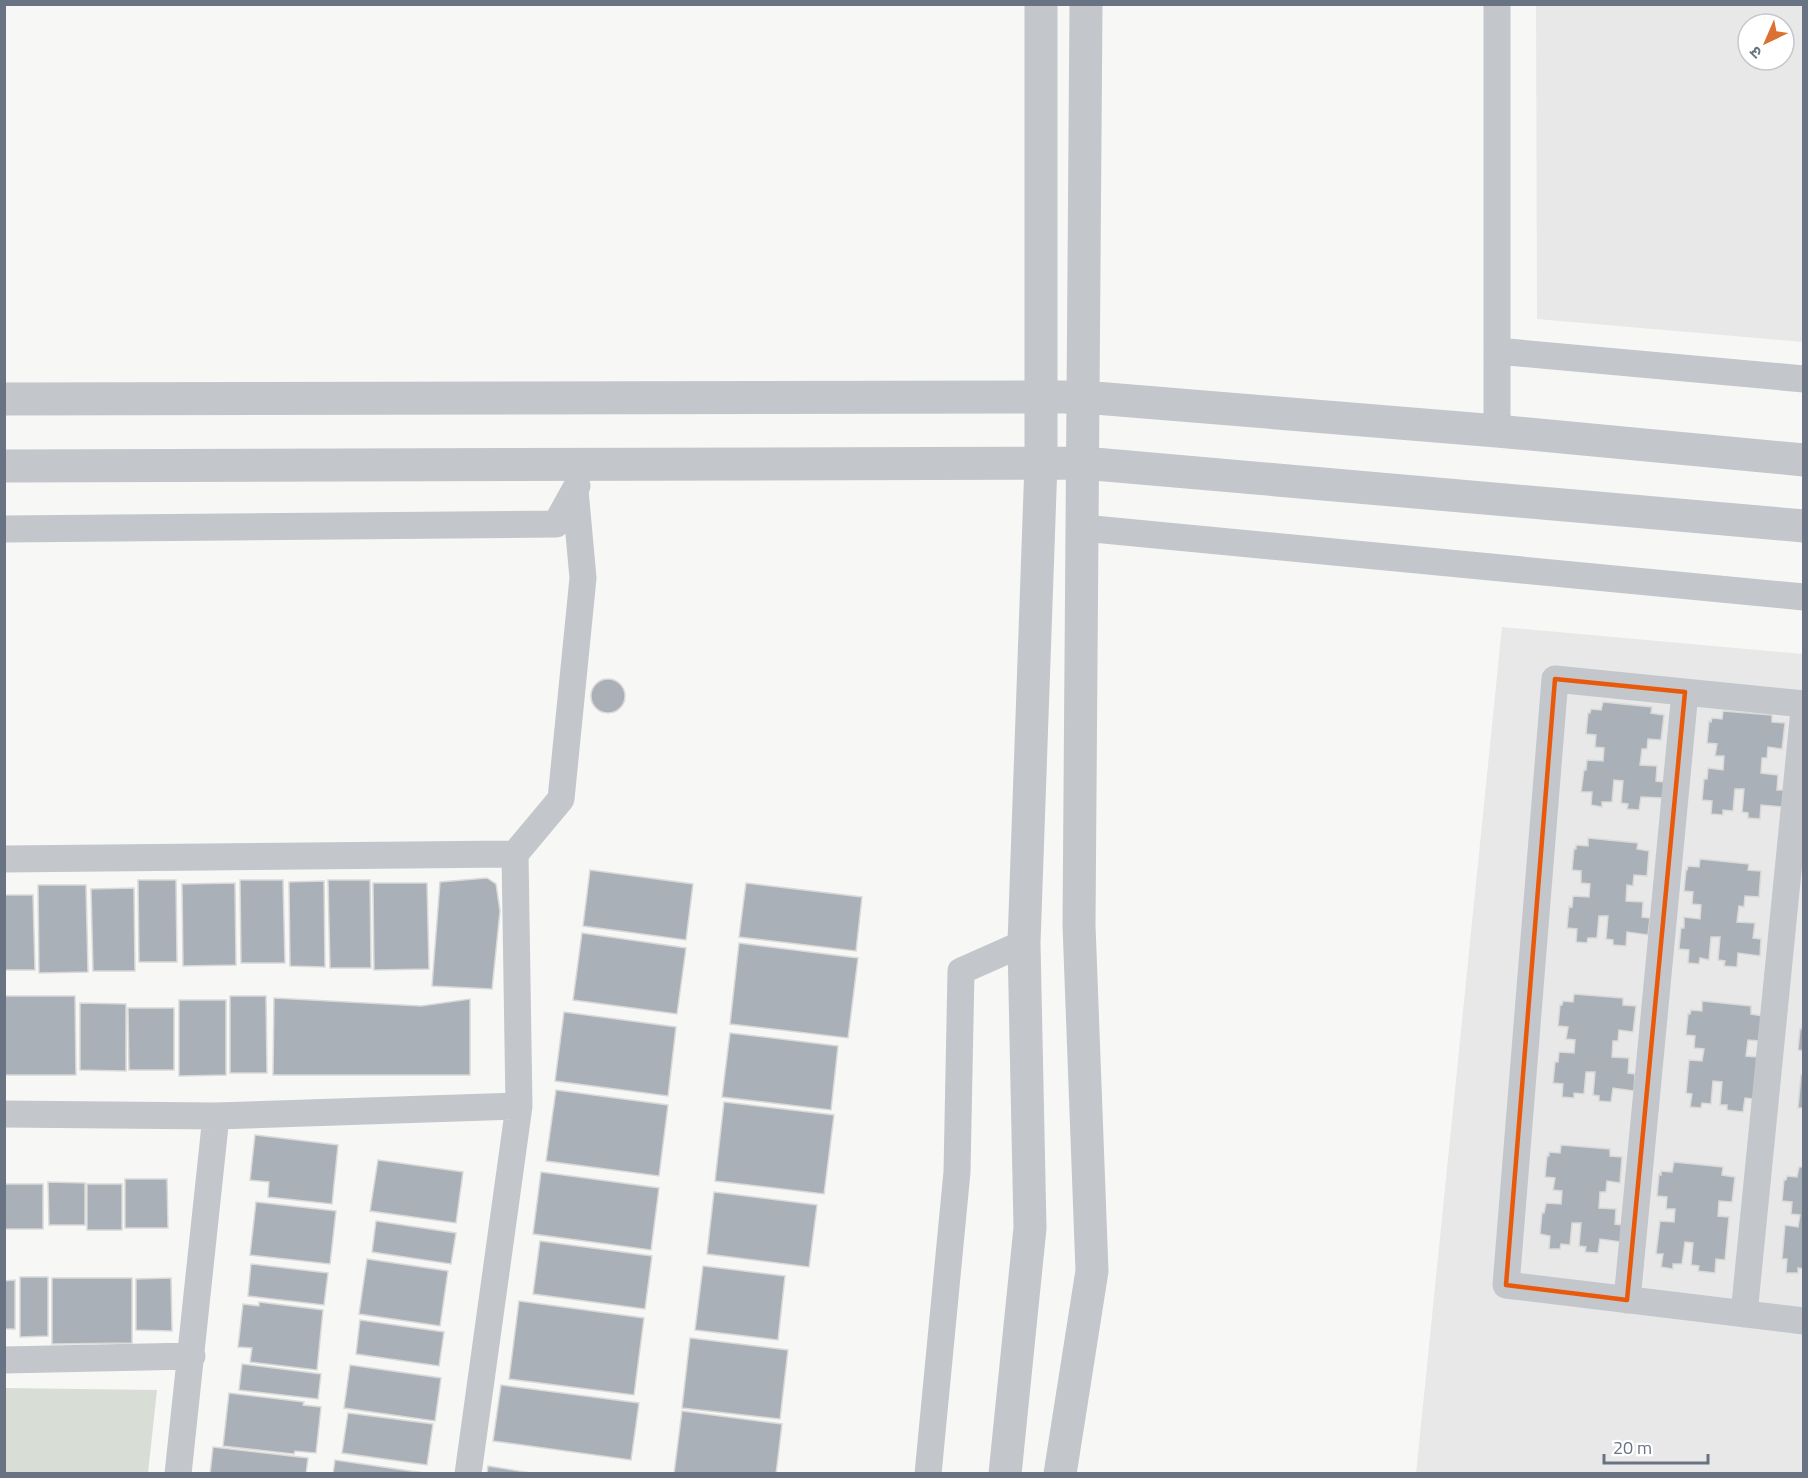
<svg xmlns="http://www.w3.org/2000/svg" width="1808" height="1478" font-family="'Titillium Web','Noto Sans Devanagari',sans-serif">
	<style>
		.built { fill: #e8e8e8; fill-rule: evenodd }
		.green { fill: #d8ded6 }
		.building { fill: #aab0b7; stroke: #d9d9d7; stroke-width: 1.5 }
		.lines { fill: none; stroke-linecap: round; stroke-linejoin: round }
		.minor { stroke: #c3c6ca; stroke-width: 27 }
		.tertiary { stroke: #c3c6ca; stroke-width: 33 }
		.marked { fill: none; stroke: #e8590c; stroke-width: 4.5; stroke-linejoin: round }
	</style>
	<rect width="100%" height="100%" fill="#f7f7f5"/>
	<path class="built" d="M 1536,5 L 1803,5 L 1803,342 L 1537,319 ZM 1748,24 L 1784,24 L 1784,60 L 1748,60 Z
		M 1502,627 L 1803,654 L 1803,1473 L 1416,1474 Z"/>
	<path class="green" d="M 5,1388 L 157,1390 L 148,1473 L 5,1473 Z"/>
	<path class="building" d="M591 696a17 17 0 1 1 34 0a17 17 0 1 1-34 0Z
		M 1603,702 L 1652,707 L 1651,713 L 1664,715 L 1661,740 L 1648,739 L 1647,749 L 1642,749 L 1640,765 L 1657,766 L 1656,781 L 1664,782 L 1663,798 L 1641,797 L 1639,810 L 1627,809 L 1628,804 L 1621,803 L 1623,781 L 1614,780 L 1612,802 L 1602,802 L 1602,807 L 1591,805 L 1592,792 L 1581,792 L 1584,770 L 1586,770 L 1587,760 L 1603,761 L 1604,748 L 1595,747 L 1596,735 L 1586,734 L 1588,713 L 1590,713 L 1591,709 L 1601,710 Z
		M 1723,711 L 1772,715 L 1772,722 L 1785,723 L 1782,749 L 1768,747 L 1767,758 L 1762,758 L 1761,773 L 1778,775 L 1777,790 L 1784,790 L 1783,807 L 1761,805 L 1760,819 L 1748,818 L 1748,813 L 1742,812 L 1744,789 L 1735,789 L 1733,811 L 1723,810 L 1723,815 L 1711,814 L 1712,801 L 1702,800 L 1704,779 L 1707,779 L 1708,768 L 1723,770 L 1724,756 L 1715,756 L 1717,744 L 1707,743 L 1709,721 L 1711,722 L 1712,718 L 1722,719 Z
		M 1588,838 L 1638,843 L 1637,849 L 1649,851 L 1647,876 L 1634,875 L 1633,886 L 1627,885 L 1626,901 L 1643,902 L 1642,917 L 1650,918 L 1648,935 L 1627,932 L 1626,946 L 1613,945 L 1613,940 L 1606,939 L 1608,916 L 1599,916 L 1597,938 L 1588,938 L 1587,943 L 1576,942 L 1577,929 L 1567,928 L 1569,906 L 1572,907 L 1573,896 L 1589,897 L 1590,884 L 1581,883 L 1581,871 L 1572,870 L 1574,849 L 1576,849 L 1576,845 L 1588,846 Z
		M 1700,859 L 1749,864 L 1748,870 L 1761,871 L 1759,897 L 1745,896 L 1744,907 L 1739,906 L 1737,922 L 1755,923 L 1753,938 L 1761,939 L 1760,956 L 1738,953 L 1737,967 L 1724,966 L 1725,961 L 1718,960 L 1720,937 L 1711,937 L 1709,960 L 1700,958 L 1699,964 L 1688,963 L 1689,950 L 1679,949 L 1681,928 L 1684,928 L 1684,917 L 1700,919 L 1701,905 L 1692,904 L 1693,892 L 1684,891 L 1686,870 L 1687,870 L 1688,866 L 1699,867 Z
		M 590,870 L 693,884 L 686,940 L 583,926 Z
		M 487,878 L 496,884 L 500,911 L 492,989 L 432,986 L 440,882 Z
		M 138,880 L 176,880 L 177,962 L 139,962 Z
		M 240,880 L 283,880 L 285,963 L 241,963 Z
		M 328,880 L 370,880 L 371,968 L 330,968 Z
		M 324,881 L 325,967 L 290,966 L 289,882 Z
		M 235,883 L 236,965 L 183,966 L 182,884 Z
		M 373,883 L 427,883 L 429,969 L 374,970 Z
		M 746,883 L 862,897 L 856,951 L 739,937 Z
		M 38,885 L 86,885 L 88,972 L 39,973 Z
		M 134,888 L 135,971 L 93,971 L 91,889 Z
		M 4,895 L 33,895 L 35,970 L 4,970 Z
		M 582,933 L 686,948 L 677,1014 L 573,1000 Z
		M 739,943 L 858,958 L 848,1038 L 730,1024 Z
		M 1574,994 L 1623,998 L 1623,1005 L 1636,1006 L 1633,1032 L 1619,1030 L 1618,1041 L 1613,1041 L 1612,1057 L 1629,1058 L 1628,1073 L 1635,1074 L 1634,1091 L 1613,1088 L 1611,1102 L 1599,1101 L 1599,1096 L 1593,1095 L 1595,1072 L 1586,1072 L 1584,1094 L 1574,1093 L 1574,1098 L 1562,1097 L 1563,1084 L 1553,1083 L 1555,1062 L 1558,1062 L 1559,1052 L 1574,1053 L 1575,1040 L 1566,1039 L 1568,1027 L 1558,1026 L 1560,1005 L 1562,1005 L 1563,1001 L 1573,1002 Z
		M 4,996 L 75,996 L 76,1075 L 4,1075 Z
		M 230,996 L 266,996 L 267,1073 L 230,1073 Z
		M 274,998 L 421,1006 L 470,999 L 470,1075 L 273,1075 Z
		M 179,1000 L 226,1000 L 226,1075 L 179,1076 Z
		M 1702,1001 L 1751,1006 L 1751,1014 L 1763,1016 L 1761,1041 L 1748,1040 L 1746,1056 L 1758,1057 L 1754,1099 L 1745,1098 L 1743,1112 L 1727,1110 L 1727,1105 L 1720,1105 L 1722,1082 L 1713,1081 L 1711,1104 L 1702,1103 L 1701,1108 L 1690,1107 L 1692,1094 L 1686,1093 L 1689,1060 L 1702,1061 L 1704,1049 L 1694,1048 L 1695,1036 L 1686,1035 L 1688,1014 L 1690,1014 L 1691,1010 L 1702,1011 Z
		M 80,1003 L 126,1004 L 126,1071 L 80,1070 Z
		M 128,1008 L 174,1008 L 174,1070 L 129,1070 Z
		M 564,1012 L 676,1027 L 668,1096 L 555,1081 Z
		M 1802,1025 L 1804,1025 L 1804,1051 L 1798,1050 L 1800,1029 L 1802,1029 Z
		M 730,1033 L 838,1046 L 831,1110 L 722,1097 Z
		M 1801,1075 L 1804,1075 L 1804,1122 L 1803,1108 L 1798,1108 Z
		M 556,1090 L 668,1105 L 659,1176 L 546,1161 Z
		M 724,1102 L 834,1115 L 824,1194 L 715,1181 Z
		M 255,1135 L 338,1145 L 332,1204 L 268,1197 L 269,1182 L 250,1180 Z
		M 1561,1145 L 1610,1149 L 1610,1156 L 1622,1157 L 1620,1183 L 1607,1181 L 1606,1192 L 1600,1192 L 1599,1208 L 1616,1209 L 1615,1224 L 1622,1225 L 1621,1242 L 1600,1239 L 1598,1253 L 1585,1252 L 1586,1247 L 1579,1246 L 1581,1223 L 1572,1223 L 1570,1245 L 1561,1244 L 1560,1249 L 1549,1249 L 1550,1236 L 1540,1234 L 1542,1213 L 1544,1213 L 1546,1203 L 1561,1204 L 1562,1191 L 1553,1190 L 1555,1178 L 1545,1177 L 1547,1156 L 1549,1156 L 1549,1152 L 1560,1153 Z
		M 378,1160 L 463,1172 L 456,1223 L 370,1211 Z
		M 1674,1162 L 1723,1167 L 1722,1175 L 1735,1177 L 1732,1202 L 1719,1201 L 1718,1216 L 1729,1217 L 1725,1260 L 1716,1259 L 1715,1273 L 1698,1271 L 1699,1266 L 1691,1265 L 1693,1243 L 1685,1242 L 1682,1264 L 1673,1264 L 1673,1269 L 1661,1267 L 1663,1254 L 1656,1254 L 1660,1221 L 1674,1222 L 1675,1209 L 1666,1209 L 1667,1197 L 1657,1196 L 1659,1174 L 1661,1175 L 1661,1171 L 1672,1172 Z
		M 1799,1167 L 1804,1167 L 1804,1269 L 1798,1268 L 1798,1273 L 1786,1273 L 1787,1259 L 1782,1259 L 1785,1225 L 1798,1227 L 1800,1215 L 1791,1214 L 1792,1202 L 1782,1201 L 1784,1180 L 1786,1180 L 1787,1176 L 1797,1177 Z
		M 541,1172 L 659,1188 L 651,1250 L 533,1234 Z
		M 125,1179 L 167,1179 L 168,1228 L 125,1228 Z
		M 48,1182 L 85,1183 L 85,1225 L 49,1225 Z
		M 4,1184 L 43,1184 L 43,1229 L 4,1229 Z
		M 87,1184 L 122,1184 L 122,1230 L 87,1230 Z
		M 714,1192 L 817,1205 L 809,1267 L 707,1254 Z
		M 256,1202 L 336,1211 L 330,1264 L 250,1255 Z
		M 376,1221 L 456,1233 L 451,1264 L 372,1252 Z
		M 540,1241 L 652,1256 L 645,1309 L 533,1294 Z
		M 367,1259 L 448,1271 L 440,1326 L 359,1314 Z
		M 251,1264 L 328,1273 L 324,1305 L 248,1296 Z
		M 703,1266 L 785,1276 L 778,1340 L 695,1330 Z
		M 20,1277 L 48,1277 L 48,1336 L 20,1337 Z
		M 52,1278 L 132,1278 L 132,1343 L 52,1344 Z
		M 171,1278 L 172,1331 L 136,1330 L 136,1279 Z
		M 15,1280 L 15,1329 L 4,1329 L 4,1281 Z
		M 519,1301 L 644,1318 L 634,1395 L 509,1379 Z
		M 259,1302 L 323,1310 L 317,1370 L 250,1362 L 252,1348 L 238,1347 L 243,1304 L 259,1306 Z
		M 360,1320 L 444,1332 L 439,1366 L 356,1354 Z
		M 690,1338 L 788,1350 L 780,1419 L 682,1408 Z
		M 242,1364 L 321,1374 L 318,1399 L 239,1390 Z
		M 350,1365 L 441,1378 L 435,1421 L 344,1408 Z
		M 501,1385 L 639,1403 L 631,1460 L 493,1441 Z
		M 229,1393 L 304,1402 L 303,1405 L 321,1407 L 316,1453 L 295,1451 L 294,1454 L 223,1446 Z
		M 682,1411 L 782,1424 L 776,1474 L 674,1474 Z
		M 348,1413 L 433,1424 L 427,1465 L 342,1453 Z
		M 213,1447 L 308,1458 L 306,1474 L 210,1474 Z
		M 335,1460 L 424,1473 L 424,1474 L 333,1474 Z
		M 488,1466 L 537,1474 L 487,1474 Z"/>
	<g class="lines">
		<path class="minor" d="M 1497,351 L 1804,379
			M 1497,431 L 1497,4
			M 1083,528 L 1804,597
			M 4,529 L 556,524 L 577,486
			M 1804,704 L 1555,679 L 1506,1285 L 1804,1321
			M 4,859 L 515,854
			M 4,1114 L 216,1116 L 519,1106
			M 1627,1300 L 1685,692
			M 1744,1314 L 1804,710
			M 4,1360 L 192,1356
			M 178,1474 L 216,1116
			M 468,1474 L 519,1106 L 515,854 L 561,799 L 583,578 L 575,490
			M 928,1474 L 957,1172 L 961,971 L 1024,943"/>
		<path class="tertiary" d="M 4,399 L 1083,397 L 1497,431 L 1804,460
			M 4,466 L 1083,463 L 1804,526
			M 1005,1474 L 1030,1228 L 1024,943 L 1041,463 L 1041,4
			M 1060,1474 L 1092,1271 L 1079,925 L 1086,4"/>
	</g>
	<path class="marked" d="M 1555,679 L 1685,692 L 1627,1300 L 1506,1285 Z"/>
	<rect width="1808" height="1478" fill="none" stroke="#687384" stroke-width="12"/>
	<g transform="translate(1766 42) rotate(224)"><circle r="28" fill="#ffffff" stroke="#c3c7ce" stroke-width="1.5"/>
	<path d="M0-4.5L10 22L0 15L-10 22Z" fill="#db7131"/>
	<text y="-9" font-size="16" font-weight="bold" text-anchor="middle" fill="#687384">उ</text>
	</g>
	<path d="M1604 1454v9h104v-9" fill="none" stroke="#687384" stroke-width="3"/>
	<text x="1613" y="1454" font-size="18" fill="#687384" stroke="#ffffff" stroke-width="4.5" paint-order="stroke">20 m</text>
</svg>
